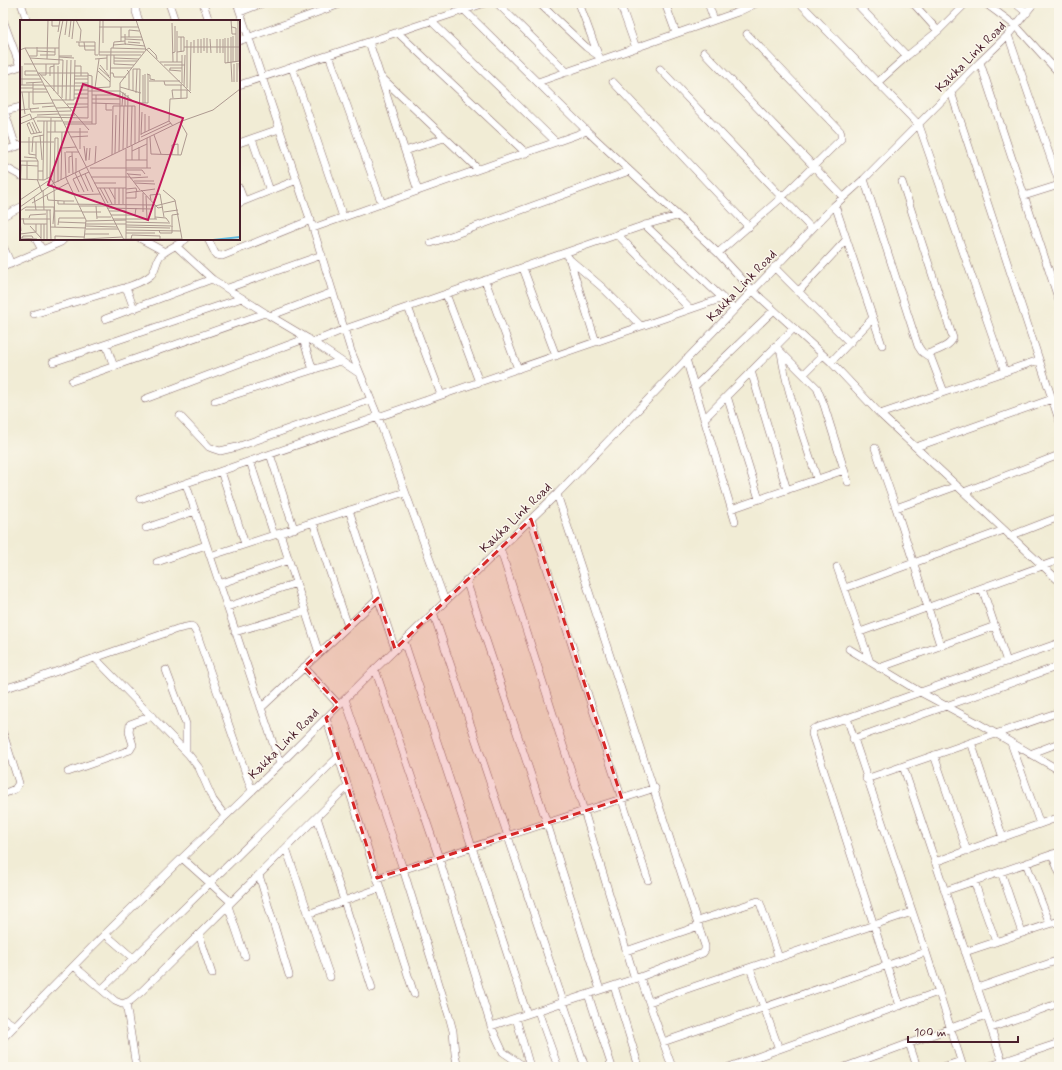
<svg xmlns="http://www.w3.org/2000/svg" width="1062" height="1070" font-family="Mynerve,sans-serif">
	<style>
		.lines { fill: none; stroke-linecap: round; stroke-linejoin: round }
		.minor-casing { stroke: #846766; stroke-width: 8 }
		.minor { stroke: #fff; stroke-width: 7 }
		.marked { fill: #d62828; fill-opacity: 0.2; stroke: #d62828; stroke-width: 3; stroke-dasharray: 8 5; stroke-linejoin: round }
		.labels { text-anchor: middle; stroke-width: 3; stroke-linejoin: round; paint-order: stroke }
		.street-label { font-size: 13px; fill: #4a1f2b; stroke: #fbf7ec }
		.inset-river { fill: none; stroke: #61bade; stroke-width: 2 }
		.inset-road { fill: none; stroke: #ae9a91; stroke-width: 1 }
		.view { fill: #c2185b; fill-opacity: 0.15; stroke: #c2185b; stroke-width: 2 }
		.inset-edge { fill: none; stroke: #4a1f2b; stroke-width: 2 }
	</style>
	<rect width="100%" height="100%" fill="#fbf7ec"/>
	<filter id="ink" filterUnits="userSpaceOnUse"><feTurbulence type="fractalNoise" baseFrequency=".025" numOctaves="2"/><feDisplacementMap in="SourceGraphic" scale="8" xChannelSelector="R" yChannelSelector="G"/><feConvolveMatrix kernelMatrix="1 2 1 2 8 2 1 2 1" color-interpolation-filters="sRGB"/></filter>
	<filter id="wash" filterUnits="userSpaceOnUse"><feTurbulence type="fractalNoise" baseFrequency=".012" numOctaves="4" result="noise"/><feDisplacementMap in="SourceGraphic" scale="16" xChannelSelector="R" yChannelSelector="G"/><feGaussianBlur stdDeviation="0.9" result="paint"/><feColorMatrix in="noise" values="0 0 0 0 0 0 0 0 0 0 0 0 0 0 0 0 0 1.4 0 .05"/><feComposite in="paint" operator="in"/></filter>
	<g filter="url(#wash)">
		<rect width="100%" height="100%" fill="#f1ecd5"/>
	</g>
	<g filter="url(#ink)">
		<g class="lines">
			<g class="minor-casing">
				<path id="minor" d="M 21,3 L 27,21
					M 136,3 L 136,12 L 139,21
					M 169,3 L 175,21
					M 203,3 L 209,21
					M 237,3 L 313,228 L 351,351 L 378,417 L 445,601
					M 457,3 L 587,131 L 718,253 L 752,290 L 831,362 L 880,414 L 1059,581
					M 497,3 L 567,72
					M 539,3 L 586,47 L 599,56
					M 579,3 L 599,57
					M 620,3 L 636,48
					M 665,3 L 676,33
					M 708,3 L 714,20
					M 800,3 L 919,125 L 1005,372
					M 856,3 L 907,56
					M 913,3 L 938,31
					M 985,3 L 1016,26 L 1059,73
					M 1015,3 L 1027,13
					M 240,12 L 263,3
					M 3,20 L 20,66
					M 431,21 L 556,142
					M 397,32 L 526,153
					M 1008,35 L 1059,182
					M 239,41 L 343,3
					M 369,42 L 418,191
					M 704,52 L 843,197
					M 329,55 L 382,204
					M 980,62 L 1059,301
					M 292,67 L 343,217
					M 660,69 L 812,229
					M 3,72 L 21,66
					M 380,76 L 478,169
					M 538,82 L 738,12 L 757,3
					M 613,82 L 749,227
					M 877,83 L 907,56 L 938,31 L 966,3
					M 239,85 L 485,3
					M 951,92 L 1059,420
					M 3,106 L 16,147
					M 5,111 L 21,107
					M 252,139 L 270,191
					M 239,143 L 279,129
					M 3,151 L 21,145
					M 405,151 L 444,138
					M 3,166 L 21,176
					M 864,179 L 918,346 L 922,352 L 931,358 L 944,392
					M 902,182 L 953,338 C 950,347 935,351 927,354
					M 239,188 L 244,201
					M 1024,196 L 1059,185
					M 239,203 L 297,180
					M 835,205 L 882,345
					M 3,216 L 21,207
					M 645,225 L 734,309
					M 313,228 L 587,131
					M 618,235 L 690,309
					M 36,239 L 42,250
					M 141,239 L 165,252
					M 208,239 L 216,255 L 222,256 L 311,220
					M 431,243 L 629,171
					M 3,246 L 11,264
					M 176,246 L 212,279 L 270,316 L 307,338 L 360,374
					M 718,253 L 781,198 L 841,139 L 841,134 L 840,131 L 747,34
					M 568,258 L 603,288 L 641,326
					M 569,258 L 596,342
					M 3,267 L 61,242 L 64,239
					M 774,267 L 850,343
					M 523,268 L 556,356
					M 485,280 L 518,369
					M 126,287 L 134,309
					M 228,288 L 322,255
					M 798,292 L 846,240
					M 446,294 L 479,382
					M 408,307 L 441,395
					M 34,314 C 57,307 79,301 102,294 C 116,290 140,285 151,275 C 156,270 156,261 160,256 C 166,249 179,245 186,239
					M 270,316 L 333,292
					M 105,319 L 212,279
					M 303,339 L 313,370
					M 313,342 L 345,329 L 645,225 L 677,216
					M 106,344 L 114,367
					M 775,346 L 817,388 L 824,405 L 848,482
					M 781,352 C 787,395 804,437 817,479
					M 686,359 L 735,521
					M 53,362 L 242,298
					M 831,362 L 872,319
					M 751,371 L 787,490
					M 804,374 L 823,355
					M 72,381 L 265,313
					M 694,387 L 774,310
					M 727,396 L 759,499
					M 145,399 L 307,338
					M 215,401 L 340,361
					M 880,414 L 1039,360
					M 180,416 L 209,447 L 214,449 L 220,451 L 237,447 L 370,400
					M 704,419 L 794,328
					M 916,447 L 1052,399
					M 875,448 L 896,508 L 940,645
					M 270,454 L 294,529
					M 250,461 L 274,535
					M 221,471 L 245,544
					M 186,484 L 280,764
					M 964,492 L 1059,455
					M 140,499 L 723,298
					M 896,508 L 957,486
					M 731,509 L 844,470
					M 349,510 L 395,649
					M 531,519 L 648,880
					M 313,522 L 348,626
					M 146,528 L 195,511
					M 280,533 L 319,653
					M 1010,536 L 1059,517
					M 500,548 L 584,811 L 635,979
					M 210,556 L 405,492
					M 157,562 L 206,545
					M 837,567 L 870,662
					M 466,580 L 547,823 L 600,990
					M 219,584 L 289,560
					M 845,588 L 1004,530
					M 982,588 L 1007,662
					M 227,607 L 296,583
					M 433,612 L 585,1067
					M 235,632 L 305,611
					M 860,632 L 1059,560
					M 404,641 L 527,1014
					M 849,649 L 920,692 L 974,721 L 1059,770
					M 95,658 L 189,755 L 199,768 L 213,800 L 225,816
					M 304,667 L 339,705
					M 879,668 L 995,626
					M 375,669 L 439,858 L 491,1026 L 640,977 L 703,953 L 705,950 L 705,946 L 557,494
					M 166,670 L 186,724 L 186,751
					M 3,689 L 35,679 L 177,629 L 191,626 L 193,627 L 197,634 L 252,791
					M 345,699 L 403,869 L 449,1016 L 453,1031 L 455,1054 L 458,1067
					M 261,708 L 378,598
					M 326,718 L 414,994
					M 847,718 L 815,728 L 813,729 L 812,734 L 900,1006
					M 3,733 L 19,783 L 15,789 L 3,794
					M 853,739 L 1059,666
					M 971,742 L 1003,838
					M 1011,743 L 1040,824
					M 1030,754 L 1059,743
					M 934,755 L 967,851
					M 903,766 L 1004,1067
					M 68,772 L 130,750 L 133,745 L 129,732 L 130,724 L 152,716
					M 866,779 L 1059,712
					M 317,817 L 372,988
					M 286,848 L 330,977
					M 1052,854 L 1059,872
					M 182,858 L 231,902
					M 935,862 L 1059,817
					M 1026,863 L 1050,924
					M 1001,872 L 1022,933
					M 259,875 L 289,975
					M 377,878 L 655,788
					M 974,881 L 996,942
					M 945,891 L 1059,852
					M 228,906 L 245,956
					M 308,914 L 380,888
					M 697,921 L 758,901 L 760,903 L 779,958
					M 105,934 L 134,959
					M 199,934 L 212,974
					M 626,951 L 699,926
					M 965,952 L 1059,921
					M 74,966 L 115,1001 L 122,1004 L 130,1001 L 142,991 L 348,786
					M 750,968 L 779,1049
					M 640,977 L 672,1067
					M 614,986 L 639,1067
					M 977,988 L 1059,960
					M 102,989 L 338,757
					M 588,994 L 612,1067
					M 649,1002 L 912,912
					M 126,1003 L 136,1067
					M 538,1011 L 558,1067
					M 3,1018 L 15,1026
					M 516,1018 L 530,1067
					M 491,1026 L 503,1052 L 525,1067
					M 991,1028 L 1059,1003
					M 3,1038 L 93,946 L 182,858 L 280,764 L 375,669 L 557,494 L 835,205 L 864,179 L 980,62 L 1008,35 L 1034,3
					M 663,1042 L 926,952
					M 909,1043 L 917,1067
					M 729,1067 L 938,992
					M 845,1067 L 986,1015
					M 943,1067 L 961,1061
					M 963,1067 L 926,952 L 847,718 L 1059,643
					M 987,1067 L 1059,1043"/>
			</g>
			<use href="#minor" class="minor"/>
		</g>
	</g>
	<path class="marked" d="M 531,519 L 622,799 L 377,878 L 326,718 L 339,705 L 304,667 L 378,598 L 395,649 Z"/>
	<g class="labels">
		<g class="street-label">
			<text transform="translate(970 56) rotate(-45)" y="5">Kakka Link Road</text>
			<text transform="translate(741 285) rotate(-46)" y="5">Kakka Link Road</text>
			<text transform="translate(515 517) rotate(-44)" y="5">Kakka Link Road</text>
			<text transform="translate(283 743) rotate(-45)" y="5">Kakka Link Road</text>
		</g>
	</g>
	<g transform="translate(20 20)">
		<rect width="220" height="220" fill="#f1ecd5"/>
		<path class="inset-river" d="M 193,220 L 220,217"/>
		<path class="inset-road" d="M 32,0 L 32,6 L 39,6M 56,0 L 61,10 L 60,21M 80,0 L 79,35 L 121,35M 211,0 L 212,14 L 216,14M 218,0 L 218,41M 152,3 L 153,42M 79,7 L 118,7M 101,7 L 101,21M 212,7 L 216,8 L 216,42M 38,12 L 40,0M 105,14 L 105,24 L 125,26M 45,15 L 47,0M 213,16 L 213,42M 49,17 L 51,0M 101,17 L 122,17M 109,17 L 109,10 L 119,11M 161,17 L 161,32M 211,17 L 211,43M 184,18 L 184,31M 187,18 L 187,33M 205,18 L 205,43 L 220,41M 52,19 L 54,0M 105,19 L 123,20M 190,19 L 191,33M 174,20 L 174,33M 56,22 L 75,22 L 75,35 L 78,35M 59,22 L 59,26 L 75,26M 64,22 L 65,30 L 75,30M 108,22 L 120,23M 83,23 L 83,0M 93,25 L 106,24M 164,27 L 220,27M 5,28 L 39,28M 93,28 L 94,22 L 105,21M 126,29 L 171,73M 0,30 L 5,28 L 104,220M 126,30 L 129,28 L 136,35 L 137,39M 17,31 L 35,32M 79,32 L 124,32M 157,32 L 164,31 L 164,17 L 158,17M 152,33 L 155,32 L 155,6M 178,33 L 178,19M 181,33 L 181,19M 197,33 L 197,19M 200,33 L 200,19M 203,33 L 203,19M 20,35 L 35,35 L 35,28M 94,35 L 94,44 L 114,45M 9,36 L 17,36 L 17,27M 39,36 L 52,36M 39,37 L 54,38M 10,38 L 43,40 L 42,78M 94,38 L 119,39M 27,39 L 28,0M 75,39 L 87,38M 94,41 L 117,41M 140,42 L 162,42M 157,42 L 157,11M 208,43 L 208,18M 211,43 L 212,62M 217,43 L 217,62M 219,43 L 220,62M 4,44 L 39,44 L 39,20 L 43,0M 214,44 L 214,62M 80,45 L 89,56M 144,45 L 165,45M 55,46 L 61,46 L 61,56M 79,48 L 90,58M 90,48 L 112,48M 113,49 L 120,49 L 119,122M 87,50 L 87,35M 107,50 L 109,52 L 109,69M 149,50 L 161,51M 150,50 L 150,48 L 162,48M 17,51 L 5,51 L 5,55 L 19,55M 78,51 L 90,62M 17,53 L 68,53 L 68,98M 19,53 L 69,110M 90,53 L 93,53 L 94,57 L 106,57M 127,54 L 130,55 L 130,59 L 135,60M 21,55 L 26,55 L 26,44M 30,56 L 30,47 L 34,46M 54,56 L 68,56M 0,59 L 21,59M 54,59 L 68,59M 129,61 L 160,61M 144,61 L 145,65 L 162,65M 6,63 L 22,62M 13,63 L 13,84 L 33,83M 54,63 L 68,63M 162,63 L 162,35M 0,65 L 24,65M 2,65 L 2,46M 161,65 L 161,78M 24,66 L 72,66M 164,66 L 165,35M 100,67 L 121,73M 0,68 L 13,68M 72,68 L 90,67 L 91,28 L 126,29M 75,68 L 79,39M 167,68 L 167,20M 13,69 L 26,69M 54,70 L 68,70M 34,71 L 34,44M 68,71 L 100,71 L 113,81M 113,71 L 113,49M 170,71 L 171,22M 0,72 L 28,72M 2,72 L 5,94M 9,72 L 9,88M 116,73 L 117,49M 38,74 L 38,46M 54,74 L 68,74M 72,75 L 100,75M 54,78 L 68,78M 153,78 L 152,70 L 168,70M 72,79 L 100,79M 32,80 L 54,80 L 55,40M 46,80 L 47,40M 50,80 L 51,40M 72,83 L 100,84M 86,83 L 86,90 L 92,90M 120,83 L 123,83 L 123,55M 123,83 L 125,83 L 125,54M 125,83 L 128,83 L 128,54M 47,84 L 68,84M 100,86 L 100,63 L 126,30 L 116,0M 102,86 L 103,72M 105,86 L 105,73M 22,87 L 35,86M 10,88 L 11,92 L 51,91M 36,88 L 68,87M 0,90 L 19,88M 17,95 L 39,94M 39,95 L 55,95M 0,98 L 10,94 L 12,99M 13,98 L 20,113M 31,98 L 30,157 L 37,169 L 54,175 L 80,174M 17,101 L 35,101M 149,101 L 150,79 L 167,78 L 167,70M 9,102 L 14,113M 12,102 L 17,113M 43,102 L 72,102M 9,103 L 7,104 L 11,114 L 22,112M 0,104 L 17,97 L 68,98M 44,104 L 72,104 L 72,56 L 68,55M 72,104 L 76,104 L 76,75M 129,110 L 129,96M 27,112 L 68,112M 35,112 L 35,101 L 42,101M 125,112 L 125,94M 121,114 L 149,101 L 153,106M 20,115 L 22,140M 121,115 L 122,92M 134,115 L 141,134M 9,117 L 9,134 L 16,135M 51,117 L 68,116M 121,117 L 151,103M 130,117 L 131,134 L 161,135 L 167,114 L 160,102M 0,122 L 34,122M 16,122 L 16,138 L 18,141M 111,125 L 112,86M 64,126 L 66,141M 107,127 L 108,75M 42,128 L 56,127M 60,129 L 60,108M 103,129 L 104,86M 99,131 L 100,86M 112,131 L 127,124M 12,132 L 13,117 L 24,115M 45,132 L 46,158 L 66,200 L 64,220M 46,132 L 59,132M 52,132 L 53,154M 95,133 L 96,95M 152,134 L 152,125 L 158,124 L 158,135M 92,135 L 93,86 L 115,86 L 115,124M 4,137 L 16,138M 66,140 L 67,128M 69,140 L 70,128M 106,140 L 127,140M 112,140 L 112,125M 119,140 L 119,127M 0,141 L 18,141 L 18,146M 75,143 L 76,126M 0,145 L 18,146 L 18,159M 70,148 L 131,148M 127,148 L 127,118M 106,150 L 122,150 L 125,154M 18,151 L 23,151 L 23,160M 23,151 L 24,101M 59,151 L 68,171M 49,153 L 49,137 L 52,136M 55,153 L 64,172M 56,153 L 56,138M 107,153 L 120,170M 65,154 L 73,172M 108,154 L 121,155M 71,157 L 110,157M 110,158 L 128,157M 0,159 L 24,160 L 30,157M 7,159 L 7,141M 17,159 L 22,172M 27,159 L 27,101M 41,160 L 42,112M 114,161 L 134,161M 34,163 L 35,118 L 38,118 L 38,162M 74,163 L 96,163M 115,163 L 135,164M 32,165 L 34,169 L 35,207M 77,168 L 106,168M 80,168 L 88,183M 84,168 L 92,184M 89,168 L 95,179M 99,168 L 99,184M 106,169 L 116,168 L 117,172M 23,170 L 24,190M 121,170 L 138,188 L 143,187M 59,172 L 53,159 L 69,152M 106,173 L 135,169M 123,173 L 123,192M 0,174 L 1,145M 27,175 L 28,180 L 44,181M 126,176 L 127,199M 14,177 L 16,190M 106,178 L 116,178 L 116,172M 0,180 L 28,161M 131,180 L 130,175 L 140,174 L 144,197M 38,181 L 38,184 L 135,185M 12,183 L 48,163M 44,184 L 44,181 L 54,181M 95,184 L 95,168M 103,184 L 103,168M 60,186 L 86,186M 76,186 L 77,199M 0,187 L 34,163 L 162,101 L 193,90 L 220,69M 34,187 L 34,191 L 62,191M 87,188 L 132,189M 5,190 L 31,190M 27,190 L 27,204M 30,190 L 31,220M 0,191 L 6,187 L 34,187M 89,191 L 106,191M 62,192 L 81,192M 144,192 L 158,190M 91,195 L 115,195 L 116,188M 77,197 L 91,197M 135,197 L 146,198 L 149,202M 3,198 L 4,204 L 21,204 L 21,220M 9,198 L 10,195 L 26,194M 0,199 L 30,199M 0,199 L 1,211M 93,199 L 137,199M 135,199 L 135,186 L 155,181M 66,201 L 106,200M 38,202 L 66,203M 106,202 L 150,203M 21,204 L 27,204 L 27,220M 33,204 L 34,191M 66,204 L 106,204M 38,205 L 39,198 L 65,198M 106,205 L 153,206M 152,205 L 152,195 L 159,194M 10,206 L 21,218M 66,206 L 97,207M 30,207 L 66,208M 106,207 L 150,208M 66,209 L 98,209M 106,210 L 161,211M 139,210 L 140,213 L 152,213 L 152,206M 106,213 L 135,213M 0,214 L 16,212 L 16,204M 65,214 L 89,214M 0,218 L 17,219M 2,218 L 3,216 L 12,216 L 13,218M 65,219 L 102,217M 103,219 L 162,219 L 155,180 L 143,170M 111,219 L 112,215 L 140,216 L 140,220M 24,220 L 24,204M 35,220 L 35,216 L 64,217M 106,220 L 106,129"/>
		<path class="view" d="M 63,64 L 163,98 L 128,200 L 28,165 Z"/>
		<rect width="220" height="220" class="inset-edge"/>
	</g>
	<rect width="1062" height="1070" fill="none" stroke="#fbf7ec" stroke-width="16"/>
	<path d="M908 1036v6h110v-6" fill="none" stroke="#4a1f2b" stroke-width="2"/>
	<text x="914" y="1036" font-size="12" fill="#4a1f2b" stroke="#fbf7ec" stroke-width="3" paint-order="stroke">100 m</text>
</svg>
